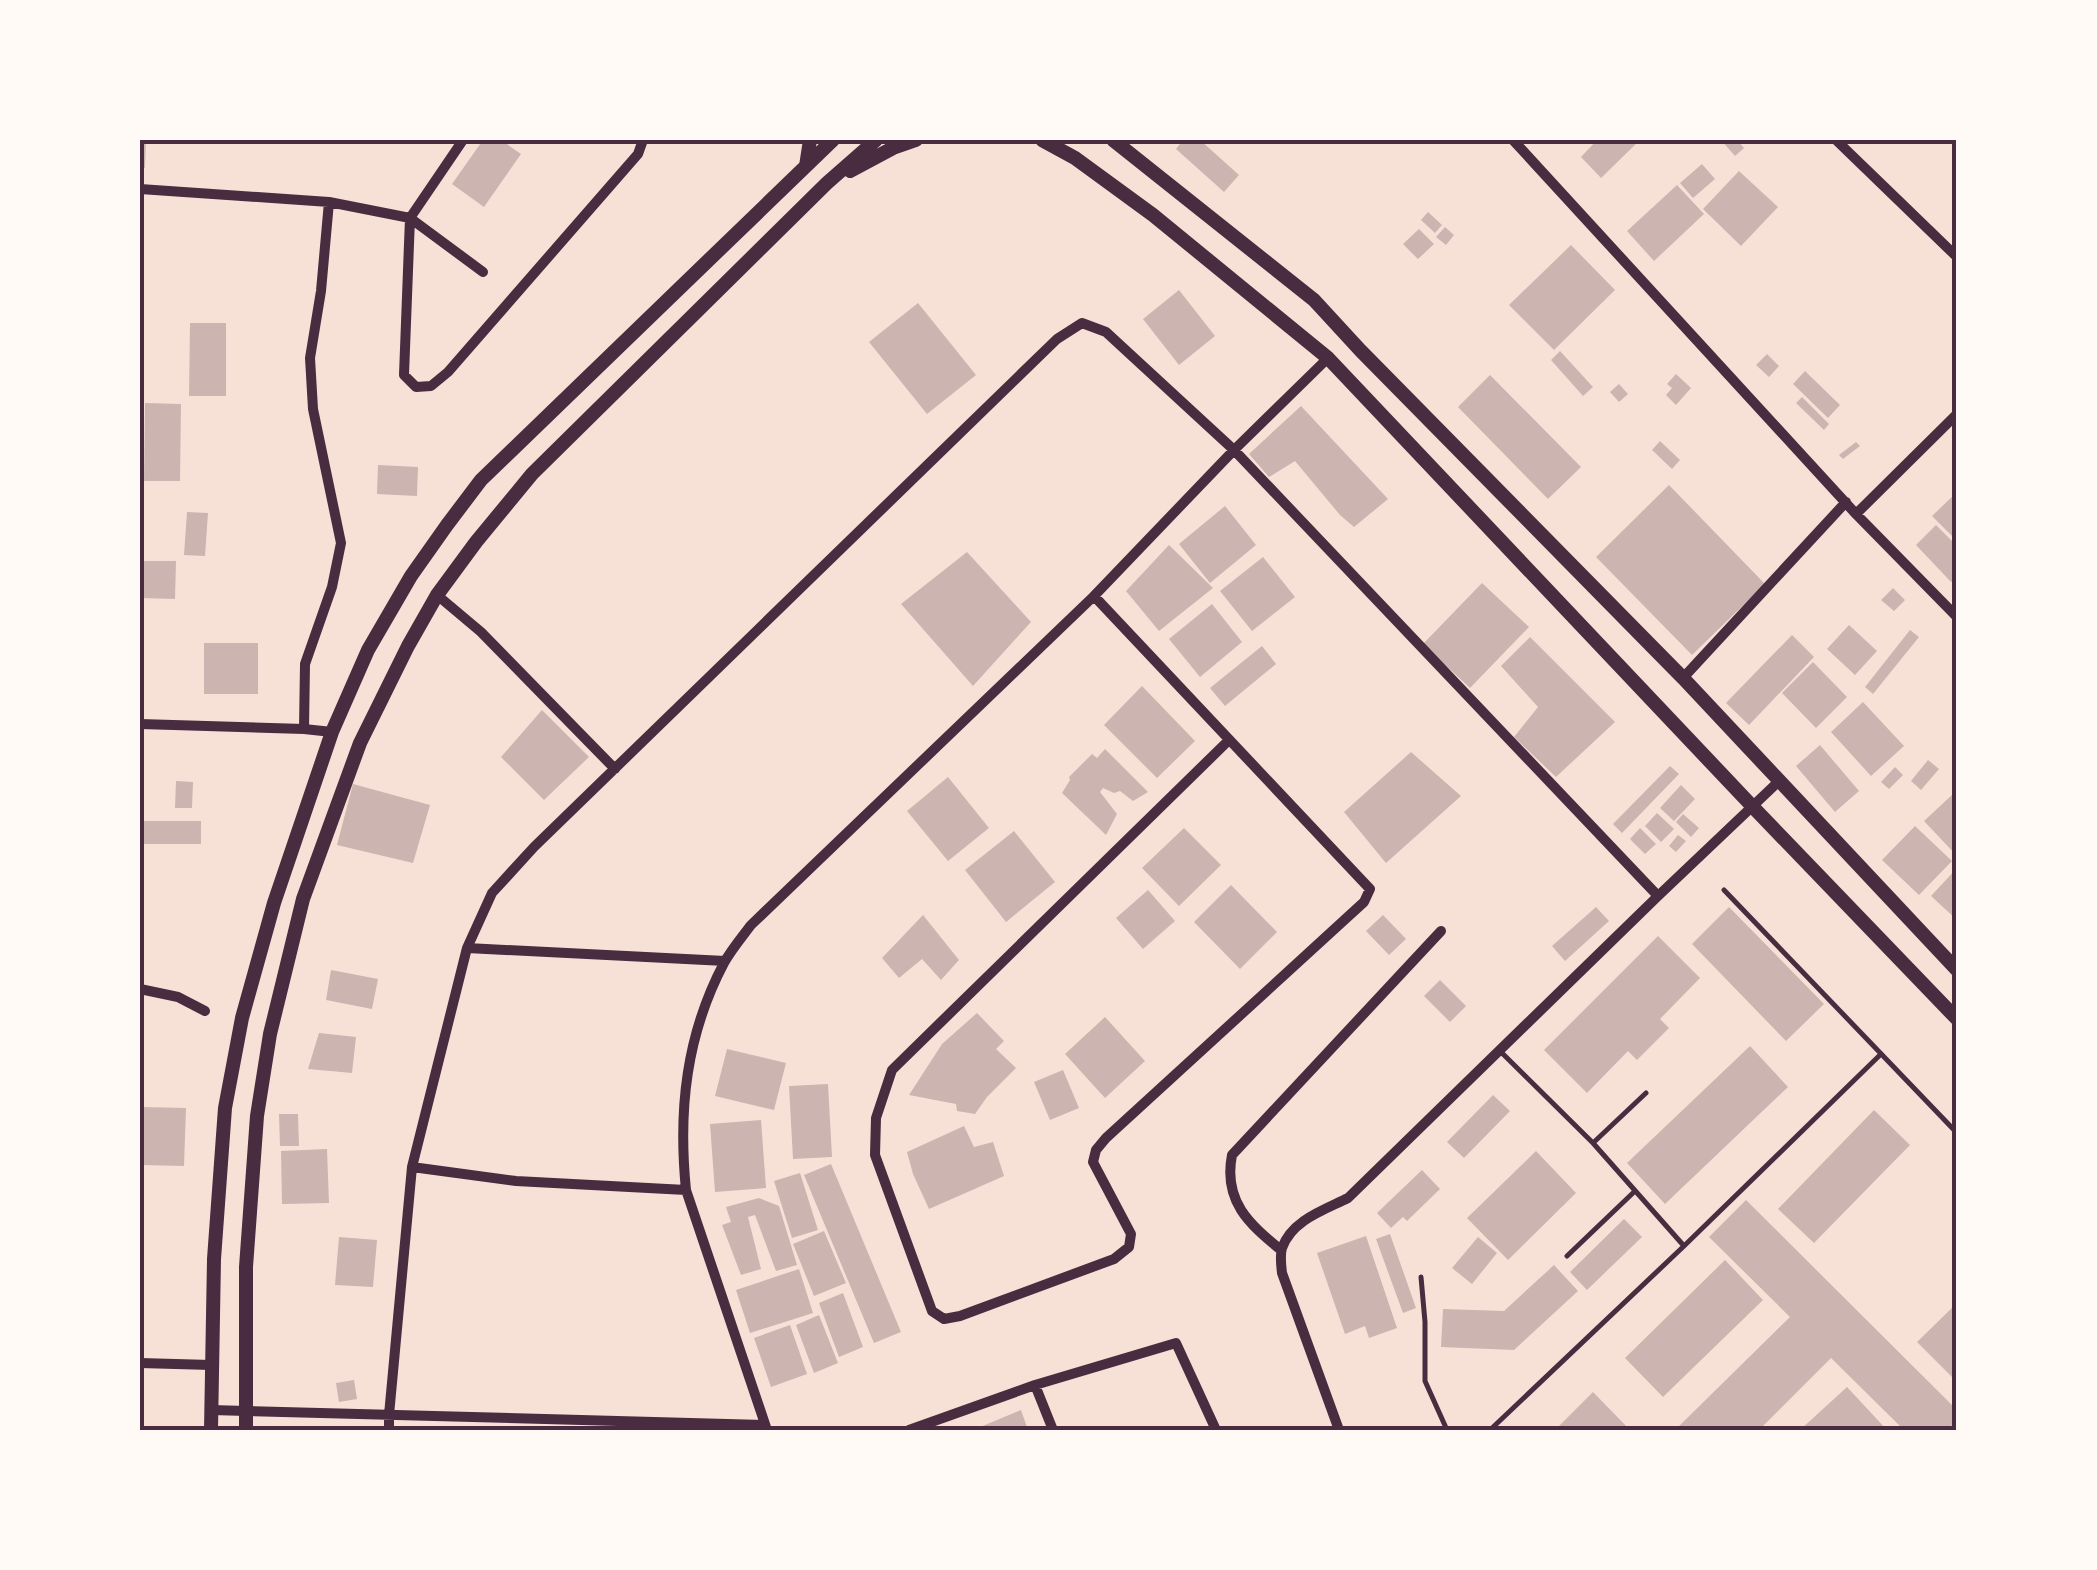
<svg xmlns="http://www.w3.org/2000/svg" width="2097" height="1570" font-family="Overpass,sans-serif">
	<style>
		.building { fill: #ccb4b1 }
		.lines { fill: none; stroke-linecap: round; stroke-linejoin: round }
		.service { stroke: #4a2c40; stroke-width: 5 }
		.minor { stroke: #4a2c40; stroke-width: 10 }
		.secondary { stroke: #4a2c40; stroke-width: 14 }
		.neatline { fill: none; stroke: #4a2c40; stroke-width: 4 }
	</style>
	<rect width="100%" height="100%" fill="#f7e1d7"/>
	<path class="building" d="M 140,140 L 146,140 L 145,168 L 140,167 Z
		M 483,140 L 501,140 L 521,154 L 484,207 L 452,184 Z
		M 1183,140 L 1200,140 L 1239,175 L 1224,192 L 1176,149 Z
		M 1597,140 L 1640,140 L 1601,178 L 1581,157 Z
		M 1721,140 L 1737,140 L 1744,148 L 1735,156 Z
		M 1702,164 L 1715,179 L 1693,198 L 1680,183 Z
		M 1739,171 L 1778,207 L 1741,246 L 1703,209 Z
		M 1677,185 L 1704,214 L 1654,261 L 1627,231 Z
		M 1428,212 L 1442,225 L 1435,233 L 1421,220 Z
		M 1445,227 L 1454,235 L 1446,245 L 1436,237 Z
		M 1419,229 L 1434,244 L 1418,259 L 1403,244 Z
		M 1571,245 L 1615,290 L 1554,350 L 1509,305 Z
		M 1179,290 L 1215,336 L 1179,365 L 1143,319 Z
		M 918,303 L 976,375 L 927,414 L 869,342 Z
		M 190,323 L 226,323 L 226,396 L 189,396 Z
		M 1560,351 L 1593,387 L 1583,396 L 1551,360 Z
		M 1767,354 L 1779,366 L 1769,377 L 1756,365 Z
		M 1805,371 L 1840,405 L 1828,418 L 1793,384 Z
		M 1676,374 L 1691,388 L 1676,405 L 1666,395 L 1672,388 L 1667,384 Z
		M 1490,375 L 1581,467 L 1548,499 L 1458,407 Z
		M 1619,384 L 1628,394 L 1619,402 L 1610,392 Z
		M 1802,397 L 1829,424 L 1824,430 L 1796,403 Z
		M 145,403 L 181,404 L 180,481 L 144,481 Z
		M 1301,406 L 1388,499 L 1354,527 L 1340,515 L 1295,461 L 1269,477 L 1249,454 Z
		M 1660,441 L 1680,460 L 1672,469 L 1652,450 Z
		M 1856,442 L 1860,446 L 1843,459 L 1839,455 Z
		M 378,465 L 418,467 L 417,496 L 377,494 Z
		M 1669,485 L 1765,584 L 1692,655 L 1596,557 Z
		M 1957,492 L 1957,541 L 1932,516 Z
		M 1225,506 L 1256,545 L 1210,583 L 1179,544 Z
		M 187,512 L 208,513 L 205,556 L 184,555 Z
		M 1936,525 L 1957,546 L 1957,576 L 1951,582 L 1916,545 Z
		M 1169,545 L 1213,588 L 1159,631 L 1126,591 Z
		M 967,552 L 1031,622 L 973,686 L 901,604 Z
		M 1263,557 L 1295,597 L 1252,631 L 1220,591 Z
		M 140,561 L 176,561 L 175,599 L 140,598 Z
		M 1482,583 L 1529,627 L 1470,688 L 1423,644 Z
		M 1893,588 L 1905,600 L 1894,611 L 1881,600 Z
		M 1212,604 L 1242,642 L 1200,677 L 1169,639 Z
		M 1849,625 L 1877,651 L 1855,675 L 1827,649 Z
		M 1910,630 L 1919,637 L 1873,694 L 1865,687 Z
		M 1792,635 L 1814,657 L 1749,725 L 1726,703 Z
		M 1530,637 L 1615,722 L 1556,777 L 1514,737 L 1538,707 L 1501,666 Z
		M 204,643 L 258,643 L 258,694 L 204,694 Z
		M 1262,646 L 1276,664 L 1225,706 L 1210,688 Z
		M 1813,662 L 1847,697 L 1816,728 L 1782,693 Z
		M 1142,686 L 1195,741 L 1157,778 L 1104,725 Z
		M 1863,702 L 1904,746 L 1871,776 L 1831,732 Z
		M 542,710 L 589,757 L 544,800 L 501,757 Z
		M 1820,745 L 1859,791 L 1835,812 L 1796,766 Z
		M 1105,749 L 1148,792 L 1133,801 L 1120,791 L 1114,793 L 1103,788 L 1100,792 L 1117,814 L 1106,835 L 1062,793 L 1070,780 L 1069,777 L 1092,754 L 1097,758 Z
		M 1411,752 L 1461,796 L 1386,863 L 1344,812 Z
		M 1928,760 L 1939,769 L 1921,790 L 1911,781 Z
		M 1670,766 L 1679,774 L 1622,833 L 1613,824 Z
		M 1895,767 L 1903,775 L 1889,789 L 1881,782 Z
		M 948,777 L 989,828 L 948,861 L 907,811 Z
		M 176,781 L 193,782 L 192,808 L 175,808 Z
		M 353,784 L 430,805 L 413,863 L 337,845 Z
		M 1681,785 L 1695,799 L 1674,821 L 1660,808 Z
		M 1953,794 L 1957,799 L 1957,856 L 1924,821 Z
		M 1657,813 L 1674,829 L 1661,842 L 1645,826 Z
		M 1683,814 L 1699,828 L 1691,837 L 1676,822 Z
		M 140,821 L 201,821 L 201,844 L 140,844 Z
		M 1915,826 L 1952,861 L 1919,895 L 1882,860 Z
		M 1184,828 L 1221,865 L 1179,906 L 1142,868 Z
		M 1640,828 L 1656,844 L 1645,854 L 1630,839 Z
		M 1014,831 L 1055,882 L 1006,922 L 965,870 Z
		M 1678,835 L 1686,841 L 1676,852 L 1669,846 Z
		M 1957,868 L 1957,920 L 1931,896 Z
		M 1231,885 L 1277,932 L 1240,969 L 1194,922 Z
		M 1148,890 L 1175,921 L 1143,949 L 1116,918 Z
		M 1596,907 L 1609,921 L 1565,961 L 1552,946 Z
		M 1729,907 L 1824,1004 L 1786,1041 L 1692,944 Z
		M 923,915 L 959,960 L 941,980 L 922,959 L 899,978 L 882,958 Z
		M 1383,915 L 1406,939 L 1389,955 L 1366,931 Z
		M 1658,936 L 1700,978 L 1660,1019 L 1669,1028 L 1637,1060 L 1628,1051 L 1587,1093 L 1544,1050 Z
		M 331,970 L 378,979 L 372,1009 L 326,1000 Z
		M 1440,980 L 1466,1006 L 1450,1022 L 1424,996 Z
		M 977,1013 L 1004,1041 L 996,1049 L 1016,1068 L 987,1097 L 975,1114 L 957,1111 L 956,1104 L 909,1095 L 942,1044 Z
		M 1105,1017 L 1145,1061 L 1105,1098 L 1065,1054 Z
		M 319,1033 L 356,1037 L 352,1073 L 308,1069 Z
		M 1750,1046 L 1788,1087 L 1665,1204 L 1627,1163 Z
		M 727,1049 L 786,1063 L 774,1110 L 715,1096 Z
		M 1063,1070 L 1079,1108 L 1050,1120 L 1034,1082 Z
		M 828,1084 L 832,1157 L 793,1159 L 789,1086 Z
		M 1493,1095 L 1510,1111 L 1464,1158 L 1447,1142 Z
		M 140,1107 L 186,1108 L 184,1166 L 140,1165 Z
		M 1874,1110 L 1910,1145 L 1814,1243 L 1778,1209 Z
		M 279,1114 L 298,1114 L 299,1146 L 280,1146 Z
		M 761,1120 L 766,1188 L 715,1192 L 710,1124 Z
		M 964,1126 L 974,1147 L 993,1142 L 1004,1176 L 929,1209 L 913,1174 L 907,1152 Z
		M 327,1149 L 329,1203 L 282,1204 L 281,1151 Z
		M 1536,1151 L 1576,1193 L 1508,1260 L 1467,1218 Z
		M 831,1164 L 901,1332 L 874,1343 L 804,1175 Z
		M 1422,1170 L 1440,1189 L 1407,1221 L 1403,1217 L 1391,1228 L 1377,1213 Z
		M 800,1173 L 818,1230 L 792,1238 L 774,1181 Z
		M 759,1198 L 779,1206 L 797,1265 L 776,1271 L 755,1215 L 748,1217 L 761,1269 L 741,1275 L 722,1225 L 731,1222 L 726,1207 Z
		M 1746,1200 L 1957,1410 L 1957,1420 L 1947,1430 L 1904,1430 L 1831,1358 L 1759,1430 L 1675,1430 L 1790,1317 L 1709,1237 Z
		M 1624,1219 L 1642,1237 L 1587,1290 L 1570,1272 Z
		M 824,1231 L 846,1283 L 814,1296 L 793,1244 Z
		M 1390,1234 L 1416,1308 L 1403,1313 L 1376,1239 Z
		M 1366,1236 L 1397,1328 L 1369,1338 L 1365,1326 L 1345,1334 L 1317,1253 Z
		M 339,1237 L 377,1240 L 373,1287 L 335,1285 Z
		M 1478,1237 L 1497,1253 L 1472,1284 L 1452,1268 Z
		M 1725,1260 L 1763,1300 L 1663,1397 L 1625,1358 Z
		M 1554,1265 L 1578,1291 L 1514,1350 L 1441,1347 L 1443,1309 L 1504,1311 Z
		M 799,1269 L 813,1313 L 750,1333 L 736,1290 Z
		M 843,1293 L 863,1347 L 839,1357 L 819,1303 Z
		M 1957,1303 L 1957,1378 L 1955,1380 L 1917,1342 Z
		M 819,1315 L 838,1363 L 814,1373 L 796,1325 Z
		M 790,1325 L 807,1374 L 771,1387 L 754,1338 Z
		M 354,1380 L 357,1399 L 339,1402 L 336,1383 Z
		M 1847,1387 L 1887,1430 L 1800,1430 Z
		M 1593,1392 L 1630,1430 L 1555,1430 Z
		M 1021,1410 L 1028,1430 L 973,1430 Z"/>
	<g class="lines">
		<path class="service" d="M 1724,890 L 1957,1133
			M 1501,1052 L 1593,1143 L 1684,1246
			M 1593,1143 L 1646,1093
			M 1567,1256 L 1635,1191
			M 1421,1277 L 1425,1322 L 1425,1381 L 1447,1430
			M 1490,1430 L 1684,1246 L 1881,1054
			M 1955,1430 L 1957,1428"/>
		<path class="minor" d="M 1513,140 L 1856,514 L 1957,617
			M 1836,140 L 1957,257
			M 140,189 L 329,202 L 321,291 L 310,358 L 313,409 L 341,543 L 332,587 L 305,664 L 304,729
			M 329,202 L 410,218 L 463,140
			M 483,272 L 410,218 L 404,375 L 416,387 L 431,386 L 448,372 L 638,154 L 643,140
			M 1856,514 L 1957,414
			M 437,595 L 481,632 L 615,769
			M 1094,596 L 1370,889 L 1364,902 L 1106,1138 L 1096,1150 L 1093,1162 L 1131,1234 L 1129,1247 L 1114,1259 L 960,1316 L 944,1319 L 932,1311 L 875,1155 L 876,1118 L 892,1070 L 1228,741
			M 1683,678 L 1846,502
			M 140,724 L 304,729 L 332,732
			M 467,948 L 725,961
			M 140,989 L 178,997 L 205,1011
			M 412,1167 L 516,1181 L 686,1190
			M 1281,1250 C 1249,1224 1223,1201 1232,1155 L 1441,931
			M 140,1363 L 211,1365
			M 1035,1385 L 1053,1430
			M 211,1410 L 765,1425
			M 389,1430 L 389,1415 L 412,1167 L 467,948 L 492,893 L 534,847 L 1057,339 L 1082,323 L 1106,332 L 1234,450 L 1658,896
			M 767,1430 L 686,1190 C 678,1110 686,1035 724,963 C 731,950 742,937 751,925 L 1094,596 L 1234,450 L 1328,358
			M 909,1430 L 1035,1385 L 1176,1343 L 1216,1430
			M 1339,1430 L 1282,1273 C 1281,1265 1280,1255 1282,1248 C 1292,1220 1324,1210 1348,1198 L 1658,896 L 1779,781"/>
		<path class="secondary" d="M 1042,140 L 1075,158 L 1153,215 L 1328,358 L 1752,806 L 1957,1019
			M 1113,140 L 1314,300 L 1360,350 L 1683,678 L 1957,970
			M 806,166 L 810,140
			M 850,171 L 893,148 L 916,140
			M 211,1430 L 214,1259 L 225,1108 L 242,1018 L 274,903 L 332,732 L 368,650 L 411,576 L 447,525 L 481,480 L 833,140
			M 246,1430 L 246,1267 L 257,1116 L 270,1034 L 303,899 L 360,743 L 408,646 L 437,595 L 476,542 L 532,474 L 827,183 L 876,140"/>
	</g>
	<rect width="2097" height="1570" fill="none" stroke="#fffaf5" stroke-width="285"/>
	<rect x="142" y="142" width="1812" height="1286" class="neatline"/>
</svg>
